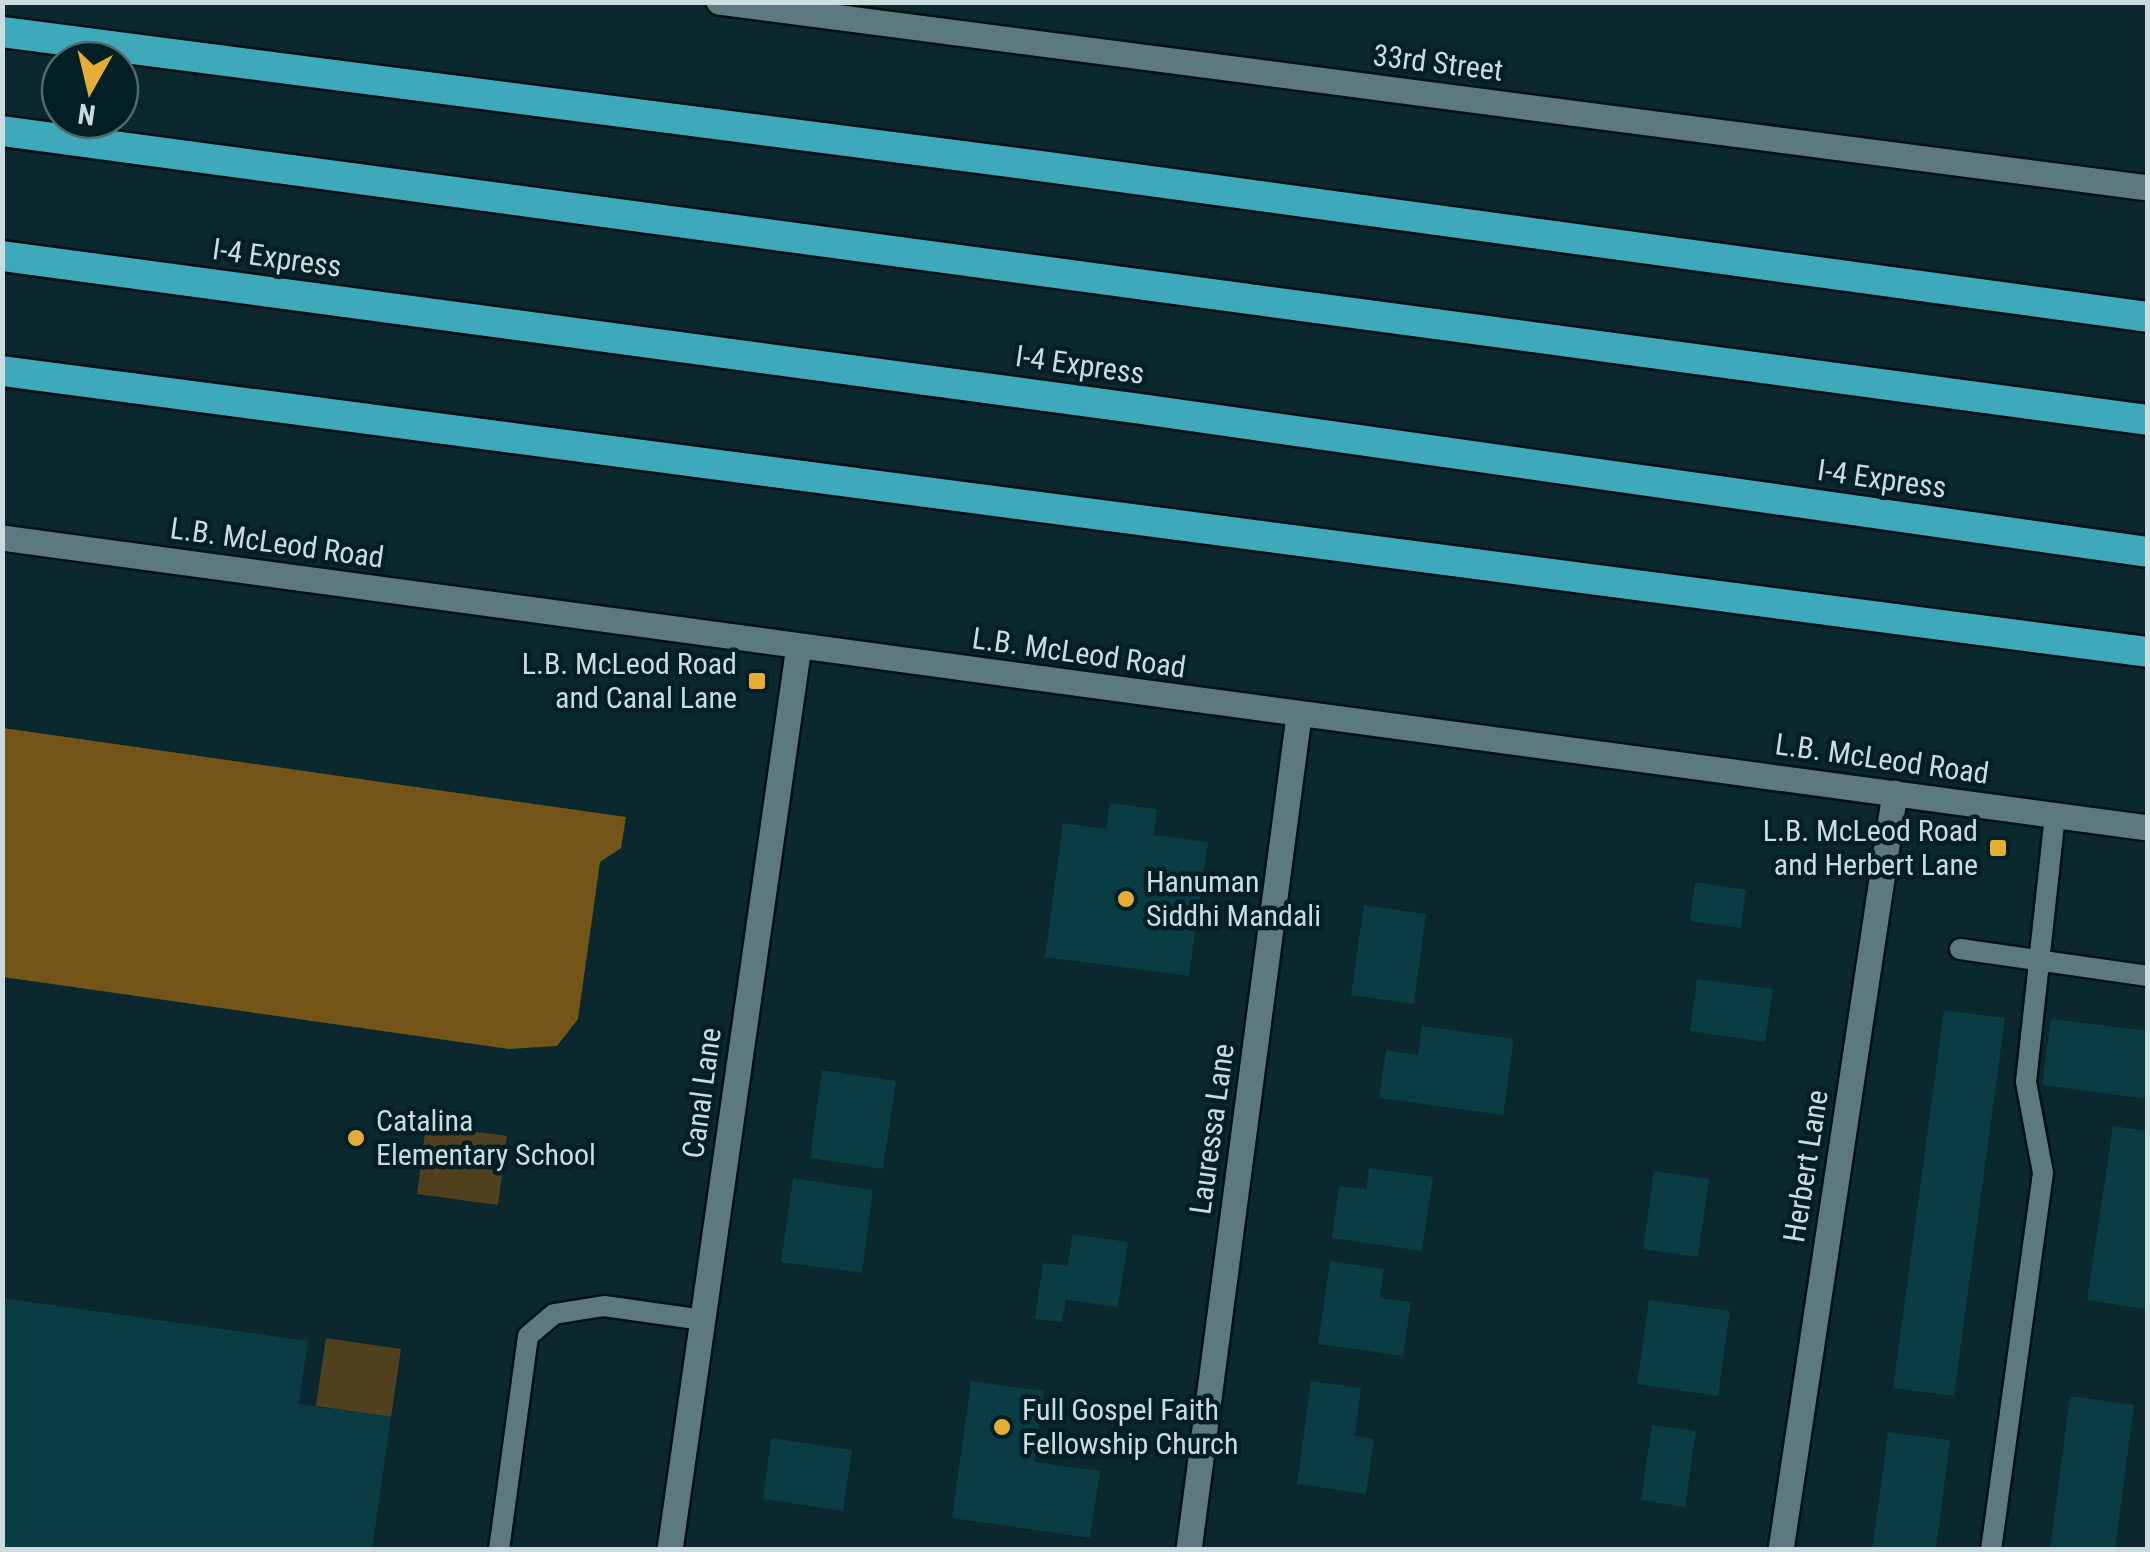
<svg xmlns="http://www.w3.org/2000/svg" width="2150" height="1552" font-family="'Roboto Condensed',sans-serif">
	<style>
		.green { fill: #51401e }
		.water { fill: #735617 }
		.building { fill: #093c43 }
		.lines { fill: none; stroke-linecap: round; stroke-linejoin: round }
		.lane-casing { stroke: #001014; stroke-width: 25 }
		.street-casing { stroke: #001014; stroke-width: 30 }
		.secondary-casing { stroke: #001014; stroke-width: 30 }
		.highway-casing { stroke: #001014; stroke-width: 35 }
		.lane { stroke: #5b797f; stroke-width: 20 }
		.street { stroke: #5b797f; stroke-width: 25 }
		.secondary { stroke: #5b797f; stroke-width: 25 }
		.highway { stroke: #3ea9ba; stroke-width: 30 }
		.poi-dot { fill: #e5ad35; stroke: #011f24; stroke-width: 4 }
		.labels { text-anchor: middle; stroke-width: 9; stroke-linejoin: round; paint-order: stroke }
		.street-label { font-size: 30px; fill: #cbdbde; stroke: #011f24 }
		.poi-label { font-size: 30px; fill: #cbdbde; stroke: #011f24; text-anchor: start }
	</style>
	<rect width="100%" height="100%" fill="#0a282d"/>
	<path class="green" d="M 426,1125 L 507,1136 L 498,1205 L 417,1194 Z
		M 326,1338 L 401,1349 L 391,1417 L 316,1406 Z"/>
	<path class="water" d="M 3,728 L 626,817 L 621,848 L 600,862 L 578,1019 L 557,1046 L 509,1049 L 3,977 Z"/>
	<path class="building" d="M 1110,803 L 1157,809 L 1154,835 L 1208,842 L 1189,976 L 1045,957 L 1063,823 L 1106,829 Z
		M 1695,882 L 1746,890 L 1741,928 L 1690,921 Z
		M 1364,905 L 1426,914 L 1414,1004 L 1351,995 Z
		M 1697,979 L 1773,989 L 1765,1042 L 1690,1031 Z
		M 1944,1010 L 2005,1018 L 1954,1396 L 1893,1388 Z
		M 2051,1019 L 2148,1031 L 2148,1099 L 2042,1085 Z
		M 1422,1026 L 1514,1039 L 1503,1115 L 1379,1098 L 1386,1050 L 1418,1055 Z
		M 822,1070 L 896,1081 L 883,1169 L 810,1158 Z
		M 2113,1126 L 2148,1131 L 2145,1309 L 2087,1300 Z
		M 1369,1168 L 1433,1177 L 1422,1251 L 1332,1238 L 1339,1186 L 1366,1189 Z
		M 1654,1171 L 1709,1179 L 1698,1257 L 1643,1249 Z
		M 793,1178 L 873,1190 L 862,1273 L 781,1262 Z
		M 1072,1234 L 1128,1242 L 1118,1307 L 1066,1300 L 1062,1322 L 1035,1319 L 1043,1263 L 1068,1266 Z
		M 1330,1261 L 1384,1269 L 1380,1298 L 1411,1302 L 1403,1356 L 1318,1344 Z
		M 2,1298 L 308,1341 L 299,1404 L 391,1417 L 372,1550 L 2,1550 Z
		M 1649,1300 L 1730,1311 L 1718,1396 L 1637,1384 Z
		M 971,1381 L 1044,1391 L 1034,1462 L 1100,1471 L 1090,1538 L 952,1518 Z
		M 1311,1381 L 1361,1388 L 1355,1436 L 1374,1439 L 1366,1494 L 1297,1484 Z
		M 2070,1396 L 2134,1405 L 2115,1550 L 2050,1550 Z
		M 1652,1425 L 1696,1431 L 1685,1507 L 1641,1500 Z
		M 1888,1432 L 1950,1440 L 1936,1550 L 1872,1550 Z
		M 771,1438 L 852,1450 L 843,1511 L 763,1499 Z"/>
	<g class="lines">
		<g class="lane-casing">
			<path id="lane" d="M 1960,949 L 2148,976
				M 499,1550 L 528,1336 L 554,1314 L 604,1306 L 703,1320
				M 1991,1550 L 2043,1173 L 2026,1082 L 2055,815"/>
		</g>
		<g class="street-casing">
			<path id="street" d="M 670,1550 L 799,646
				M 1189,1550 L 1299,716
				M 1781,1550 L 1895,793"/>
		</g>
		<g class="secondary-casing">
			<path id="secondary" d="M 719,2 L 2148,188
				M 2,538 L 2148,828"/>
		</g>
		<g class="highway-casing">
			<path id="highway" d="M 2,32 L 1040,166 L 2148,317
				M 2,131 L 2148,420
				M 2,256 L 1141,409 L 2148,552
				M 2,371 L 2148,652"/>
		</g>
		<use href="#lane" class="lane"/>
		<use href="#street" class="street"/>
		<use href="#secondary" class="secondary"/>
		<use href="#highway" class="highway"/>
	</g>
	<g class="poi-dot">
		<rect x="747" y="671" width="20" height="20" rx="5"/>
		<rect x="1988" y="838" width="20" height="20" rx="5"/>
		<circle cx="1126" cy="899" r="10"/>
		<circle cx="356" cy="1138" r="10"/>
		<circle cx="1002" cy="1427" r="10"/>
	</g>
	<g class="labels">
		<g class="street-label">
			<text transform="translate(1438 63) rotate(7)" y="10">33rd Street</text>
			<text transform="translate(277 258) rotate(8)" y="10">I-4 Express</text>
			<text transform="translate(1080 365) rotate(8)" y="10">I-4 Express</text>
			<text transform="translate(1882 479) rotate(8)" y="10">I-4 Express</text>
			<text transform="translate(277 543) rotate(8)" y="10">L.B. McLeod Road</text>
			<text transform="translate(1079 653) rotate(8)" y="10">L.B. McLeod Road</text>
			<text transform="translate(1882 759) rotate(8)" y="10">L.B. McLeod Road</text>
			<text transform="translate(702 1093) rotate(-82)" y="10">Canal Lane</text>
			<text transform="translate(1212 1129) rotate(-82)" y="10">Lauressa Lane</text>
			<text transform="translate(1806 1166) rotate(-81)" y="10">Herbert Lane</text>
		</g>
		<g class="poi-label">
			<text x="737" y="674" text-anchor="end">L.B. McLeod Road<tspan x="737" dy="34">and Canal Lane</tspan></text>
			<text x="1978" y="841" text-anchor="end">L.B. McLeod Road<tspan x="1978" dy="34">and Herbert Lane</tspan></text>
			<text x="1146" y="892">Hanuman<tspan x="1146" dy="34">Siddhi Mandali</tspan></text>
			<text x="376" y="1131">Catalina<tspan x="376" dy="34">Elementary School</tspan></text>
			<text x="1022" y="1420">Full Gospel Faith<tspan x="1022" dy="34">Fellowship Church</tspan></text>
		</g>
	</g>
	<rect width="2150" height="1552" fill="none" stroke="#cbdbde" stroke-width="10"/>
	<g transform="translate(90 90) rotate(188)"><circle r="48" fill="#011f24" stroke="#526a6e" stroke-width="2.5"/>
	<path d="M0-8L18 38L0 25L-18 38Z" fill="#e5ad35"/>
	<text y="-15" font-size="28" font-weight="bold" text-anchor="middle" fill="#cbdbde">N</text>
	</g>
</svg>
